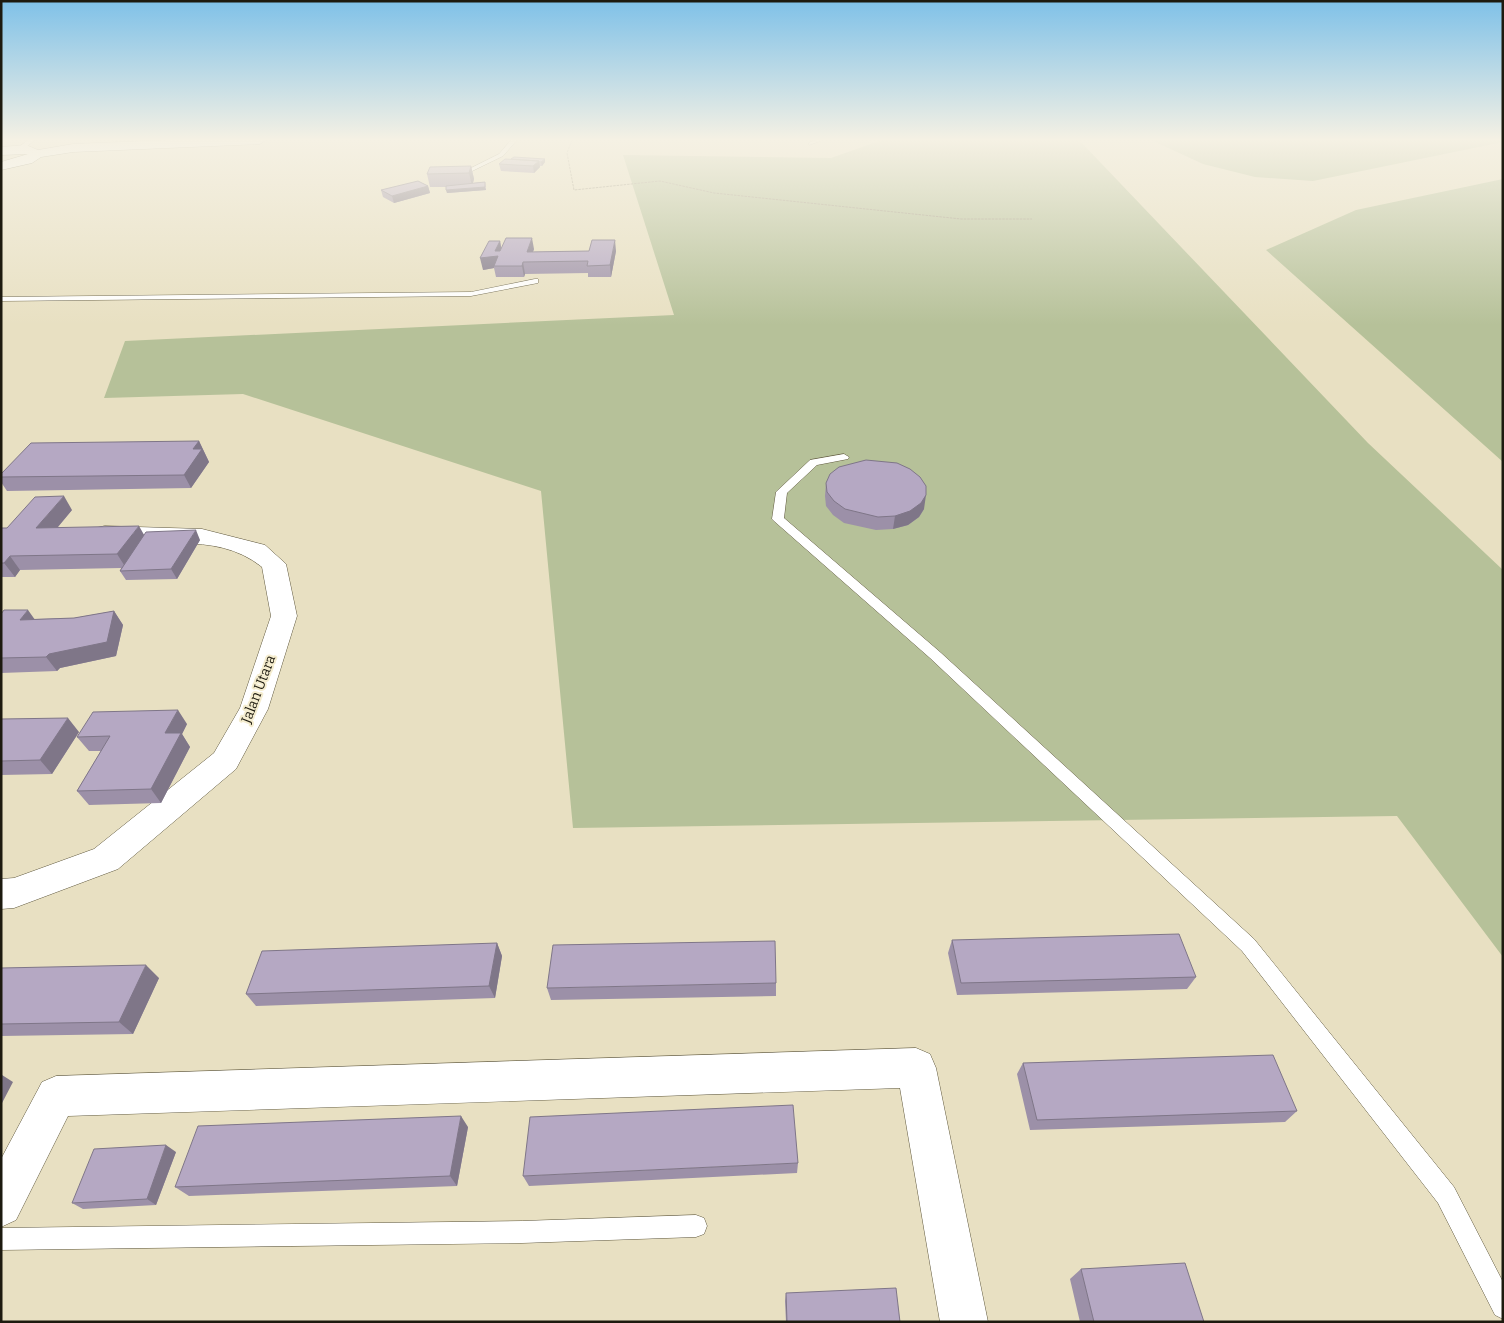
<svg xmlns="http://www.w3.org/2000/svg" width="1504" height="1323" font-family="Bitter,serif">
	<style>
		.green { fill: #b6c199 }
		.lines { fill: none; stroke-linecap: round; stroke-linejoin: round }
		.service-casing { stroke: #60593f; stroke-width: 1 }
		.minor-casing { stroke: #60593f; stroke-width: 1 }
		.path { stroke: #a29b84; stroke-width: 1; stroke-dasharray: 2.5 1; stroke-linecap: butt }
		.service { fill: #fff; fill-rule: evenodd }
		.minor { fill: #fff; fill-rule: evenodd }
		.wall { fill: #9c90a8 }
		.shaded-wall { fill: #7f7688 }
		.building { fill: #b5a8c3; stroke: #7f7688 }
		.labels { text-anchor: middle; stroke-width: 4; stroke-linejoin: round; paint-order: stroke }
		.street-label { font-size: 14px; fill: #1d1a0f; stroke: #f5edcf }
	</style>
	<rect width="100%" height="100%" fill="#e8e0c2"/>
	<path class="green" d="M 882,140 L 1079,140 L 1368,443 L 1503,570 L 1503,957 L 1397,816 L 573,828 L 541,491 L 243,394 L 104,398 L 125,341 L 674,315 L 623,155 L 831,158 Z
		M 1151,140 L 1503,140 L 1503,142 L 1313,181 L 1255,177 L 1203,164 Z
		M 1503,179 L 1503,462 L 1266,250 L 1356,210 Z"/>
	<g class="lines">
		<g class="service-casing">
			<path id="service" d="M 28,140 L 35,140 L 22,150 L 18,150 L 18,148 Z
				M 511,140 L 517,140 L 503,156 L 466,174 L 461,173 L 499,154 Z
				M 815,140 L 823,140 L 809,145 L 809,143 Z
				M 535,279 L 538,279 L 538,283 L 471,296 L 1,301 L 1,297 L 471,292 Z
				M 844,454 L 849,457 L 848,459 L 817,465 L 787,493 L 784,518 L 940,652 L 1254,939 L 1454,1187 L 1503,1282 L 1503,1319 L 1495,1315 L 1438,1203 L 1242,951 L 930,658 L 774,521 L 772,519 L 776,492 L 810,460 Z
				M 696,1215 L 704,1218 L 707,1226 L 704,1234 L 696,1237 L 522,1243 L 1,1250 L 1,1228 L 522,1221 Z"/>
		</g>
		<g class="minor-casing">
			<path id="minor" d="M 170,140 L 266,140 L 260,144 L 73,152 L 41,157 L 32,163 L 1,170 L 1,162 L 28,154 L 1,155 L 1,147 L 26,145 L 38,150 L 73,144 Z
				M 105,526 L 202,529 L 265,545 L 286,564 L 297,616 L 268,709 L 236,769 L 118,869 L 14,908 L 1,909 L 1,879 L 14,878 L 94,849 L 214,753 L 240,708 L 271,616 L 262,567 C 213,528 152,552 97,538 L 93,533 L 97,528 Z
				M 916,1048 L 930,1054 L 936,1068 L 988,1322 L 940,1322 L 900,1088 L 68,1116 L 16,1220 L 1,1227 L 1,1159 L 42,1082 L 56,1076 Z"/>
		</g>
		<path class="path" d="M 572,140 L 567,153 L 574,190 L 660,181 L 714,193 L 961,219 L 1032,219"/>
		<use href="#service" class="service"/>
		<use href="#minor" class="minor"/>
	</g>
	<path class="wall" d="M 545,162 L 542,166 L 539,166 L 540,167 L 534,173 L 501,171 L 499,164 Z
		M 471,166 L 474,179 L 473,183 L 485,182 L 486,190 L 447,193 L 446,187 L 430,187 L 427,174 Z
		M 428,186 L 430,193 L 394,203 L 383,197 L 381,190 Z
		M 500,241 L 501,248 L 534,249 L 533,252 L 616,251 L 611,277 L 588,277 L 588,273 L 525,274 L 524,277 L 496,277 L 494,268 L 483,270 Z
		M 199,441 L 209,462 L 191,488 L 7,491 L 1,482 L 1,474 Z
		M 826,483 L 924,509 L 919,517 L 908,525 L 893,529 L 876,530 L 844,523 L 833,515 L 826,506 L 825,496 Z
		M 72,510 L 58,527 L 200,540 L 177,579 L 126,580 L 120,571 L 121,568 L 20,570 L 15,577 L 1,577 L 1,528 L 7,528 Z
		M 114,611 L 123,625 L 116,656 L 60,668 L 57,671 L 1,673 L 1,614 L 35,619 L 74,618 Z
		M 1,719 L 79,732 L 52,774 L 1,775 Z
		M 187,724 L 182,734 L 190,747 L 161,803 L 89,805 L 77,791 L 101,751 L 89,751 L 77,737 Z
		M 952,940 L 1196,977 L 1187,989 L 957,995 L 948,953 Z
		M 497,943 L 502,956 L 495,998 L 256,1006 L 246,994 Z
		M 1,968 L 159,978 L 133,1034 L 1,1036 Z
		M 776,983 L 776,996 L 551,1000 L 547,988 Z
		M 1023,1063 L 1297,1111 L 1285,1122 L 1030,1130 L 1017,1074 Z
		M 468,1127 L 457,1186 L 189,1196 L 175,1187 Z
		M 176,1152 L 156,1205 L 83,1209 L 72,1203 Z
		M 798,1163 L 797,1173 L 529,1186 L 523,1176 Z
		M 1081,1269 L 1204,1322 L 1080,1322 L 1070,1279 Z
		M 786,1293 L 900,1322 L 786,1322 L 785,1301 Z"/>
	<path class="shaded-wall" d="M 545,159 L 545,162 L 542,166 L 541,162 Z
		M 539,161 L 540,167 L 534,173 L 533,166 Z
		M 471,166 L 474,179 L 472,186 L 469,173 Z
		M 428,186 L 430,193 L 394,203 L 392,196 Z
		M 485,187 L 486,190 L 447,193 L 446,190 Z
		M 532,238 L 534,249 L 529,262 L 527,252 Z
		M 615,240 L 616,251 L 611,277 L 610,265 Z
		M 500,241 L 502,252 L 494,266 L 494,268 L 483,270 L 480,258 L 495,251 Z
		M 523,262 L 525,274 L 524,277 L 522,266 Z
		M 199,441 L 209,462 L 191,488 L 184,475 L 193,449 Z
		M 926,495 L 924,509 L 919,517 L 908,525 L 893,529 L 895,516 Z
		M 64,496 L 72,510 L 46,541 L 36,528 Z
		M 139,526 L 147,540 L 126,568 L 117,554 Z
		M 196,530 L 200,540 L 177,579 L 171,569 Z
		M 10,556 L 20,570 L 15,577 L 4,563 Z
		M 28,610 L 38,624 L 20,620 Z
		M 114,611 L 123,625 L 116,656 L 60,668 L 57,671 L 46,657 L 49,654 Z
		M 178,710 L 187,724 L 182,734 L 190,747 L 161,803 L 151,789 L 165,733 Z
		M 68,718 L 79,732 L 52,774 L 40,760 Z
		M 497,943 L 502,956 L 495,998 L 489,986 Z
		M 146,965 L 159,978 L 133,1034 L 119,1022 Z
		M 2,1075 L 13,1082 L 1,1105 L 1,1076 Z
		M 461,1116 L 468,1127 L 457,1186 L 450,1176 Z
		M 166,1145 L 176,1152 L 156,1205 L 147,1199 Z"/>
	<path class="building" d="M 514,157 L 545,159 L 541,162 L 539,162 L 539,161 L 511,159 Z
		M 505,159 L 539,161 L 533,166 L 499,164 Z
		M 471,166 L 469,173 L 427,174 L 430,167 Z
		M 418,181 L 428,186 L 392,196 L 381,190 Z
		M 485,182 L 485,187 L 446,190 L 446,186 Z
		M 506,238 L 532,238 L 527,252 L 589,251 L 592,240 L 615,240 L 610,265 L 587,266 L 588,261 L 523,262 L 522,266 L 494,266 L 498,256 L 480,258 L 489,241 L 500,241 L 495,251 L 500,251 Z
		M 199,441 L 193,449 L 202,449 L 184,475 L 1,477 L 1,474 L 31,443 Z
		M 866,460 L 897,463 L 910,469 L 920,477 L 926,486 L 926,495 L 921,503 L 910,511 L 895,516 L 878,517 L 845,509 L 834,501 L 827,492 L 826,483 L 830,474 L 839,467 Z
		M 64,496 L 36,528 L 139,526 L 117,554 L 10,556 L 4,563 L 1,563 L 1,528 L 7,528 L 35,497 Z
		M 196,530 L 171,569 L 120,571 L 146,532 Z
		M 4,610 L 28,610 L 20,620 L 74,618 L 114,611 L 107,642 L 49,654 L 46,657 L 1,658 L 1,614 Z
		M 178,710 L 165,733 L 181,733 L 151,789 L 77,791 L 110,736 L 77,737 L 93,712 Z
		M 68,718 L 40,760 L 1,761 L 1,719 Z
		M 1179,934 L 1196,977 L 961,983 L 952,940 Z
		M 775,941 L 776,983 L 547,988 L 553,945 Z
		M 497,943 L 489,986 L 246,994 L 262,951 Z
		M 146,965 L 119,1022 L 1,1024 L 1,968 Z
		M 1273,1055 L 1297,1111 L 1037,1120 L 1023,1063 Z
		M 793,1105 L 798,1163 L 523,1176 L 530,1117 Z
		M 461,1116 L 450,1176 L 175,1187 L 198,1126 Z
		M 166,1145 L 147,1199 L 72,1203 L 94,1149 Z
		M 1185,1263 L 1204,1322 L 1094,1322 L 1081,1269 Z
		M 896,1288 L 900,1322 L 787,1322 L 786,1293 Z"/>
	<linearGradient id="sky" x2="0" y2="1"><stop stop-color="#7fc1e8"/><stop offset="0.43" stop-color="#f5f1e4"/><stop offset="1" stop-color="#f5f1e4" stop-opacity="0"/></linearGradient>
	<rect width="1504" height="325" fill="url(#sky)"/>
	<g class="labels">
		<g class="street-label">
			<text transform="translate(258 689) rotate(-69)" y="5">Jalan Utara</text>
		</g>
	</g>
	<rect width="1504" height="1323" fill="none" stroke="#1d1a0f" stroke-width="5"/>
</svg>
